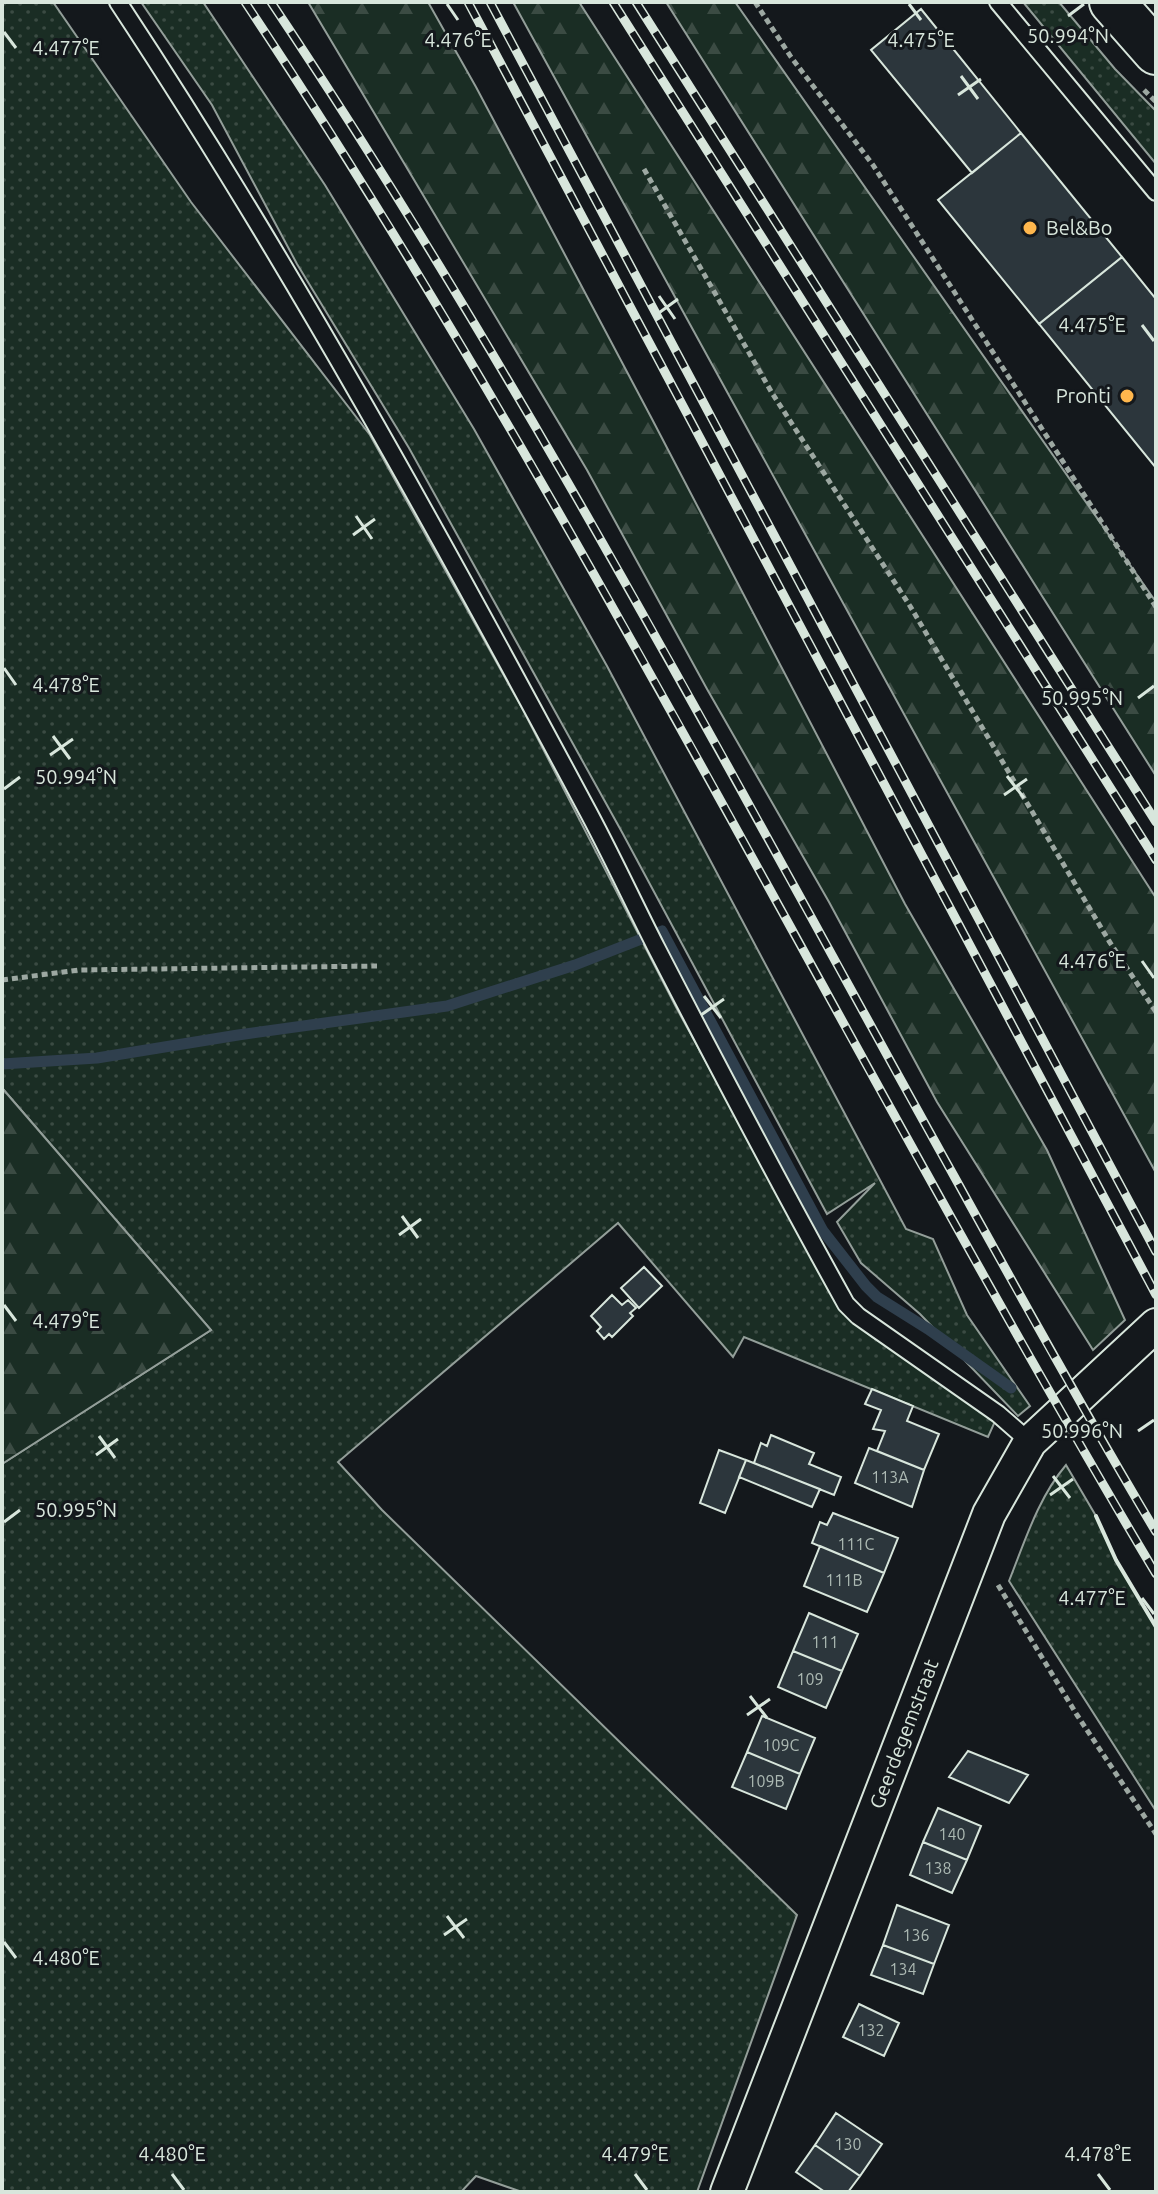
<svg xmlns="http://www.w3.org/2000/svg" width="1158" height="2194" font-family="Ubuntu,sans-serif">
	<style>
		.grass { fill: url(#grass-dots); stroke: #939e99; stroke-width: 2 }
		.forest { fill: url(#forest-firs); stroke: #939e99; stroke-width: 2 }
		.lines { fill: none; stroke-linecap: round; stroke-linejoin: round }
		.stream { stroke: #2f3f4d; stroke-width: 11 }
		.building { fill: #2c363c; stroke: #d8e6dc; stroke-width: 2 }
		.lane-casing { stroke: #d8e6dc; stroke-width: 20 }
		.street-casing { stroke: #d8e6dc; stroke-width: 36 }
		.primary-casing { stroke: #d8e6dc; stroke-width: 48 }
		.path { stroke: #9da8a2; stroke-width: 5; stroke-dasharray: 6 4; stroke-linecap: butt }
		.lane { stroke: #14181c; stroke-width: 16 }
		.street { stroke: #14181c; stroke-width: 32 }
		.primary { stroke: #14181c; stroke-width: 44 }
		.rail-casing { stroke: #d8e6dc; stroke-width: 9 }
		.rail { stroke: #14181c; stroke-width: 6; stroke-dasharray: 18; stroke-linecap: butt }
		.wall { stroke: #d8e6dc; stroke-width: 4 }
		.ticks { fill: none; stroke: #d8e6dc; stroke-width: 3 }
		.poi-dot { fill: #ffb74d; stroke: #14181c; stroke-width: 3 }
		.labels { text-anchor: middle; stroke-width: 6; stroke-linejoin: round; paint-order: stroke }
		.number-label { font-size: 16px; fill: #adbab4 }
		.poi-label { font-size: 20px; fill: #d8e6dc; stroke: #14181c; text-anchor: start }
		.street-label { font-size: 20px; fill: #d8e6dc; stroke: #14181c }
		.ticks-label { font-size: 20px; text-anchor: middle; fill: #d8e6dc; stroke: #14181c; stroke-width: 6; stroke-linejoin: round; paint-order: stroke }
	</style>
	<defs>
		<pattern id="grass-dots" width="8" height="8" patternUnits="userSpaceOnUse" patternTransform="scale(2)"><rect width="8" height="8" fill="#1a2d24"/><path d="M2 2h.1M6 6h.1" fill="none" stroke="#3b4b43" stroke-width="1.8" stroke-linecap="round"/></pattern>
		<pattern id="forest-firs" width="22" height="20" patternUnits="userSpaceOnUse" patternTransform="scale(2)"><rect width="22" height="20" fill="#1a2d24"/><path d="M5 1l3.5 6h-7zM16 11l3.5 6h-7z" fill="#3b4b43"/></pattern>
	</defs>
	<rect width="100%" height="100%" fill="#14181c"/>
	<path class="grass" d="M 2,2 L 53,2 L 191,202 L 370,435 L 522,708 L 676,1007 L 843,1313 L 871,1336 L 997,1417 L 988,1437 L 744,1337 L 733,1357 L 618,1223 L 338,1462 L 382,1510 L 797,1915 L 697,2192 L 522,2192 L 476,2176 L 461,2192 L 2,2192 L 2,1464 L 211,1330 L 2,1088 Z
		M 141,2 L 203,2 L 325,185 L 474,429 L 607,666 L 906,1229 L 933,1239 L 967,1315 L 1030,1406 L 1018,1416 L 920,1314 L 861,1263 L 837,1222 L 875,1183 L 827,1214 L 623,834 L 409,448 L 297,264 L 212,105 Z
		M 1023,2 L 1059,2 L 1115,69 L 1156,111 L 1156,164 Z
		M 1066,1465 L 1096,1516 L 1116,1560 L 1156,1627 L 1156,1811 L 1009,1581 C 1025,1541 1038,1498 1066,1465 Z"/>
	<path class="forest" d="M 308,2 L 428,2 L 476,87 L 652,419 L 905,904 L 1047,1150 L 1125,1320 L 1093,1350 L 937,1102 L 829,902 L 707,689 L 587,470 Z
		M 513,2 L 579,2 L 1156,898 L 1156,1173 Z
		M 666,2 L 735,2 L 1156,602 L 1156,776 Z
		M 2,1088 L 211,1330 L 2,1464 Z"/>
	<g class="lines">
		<path class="stream" d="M 2,1064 L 97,1058 L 238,1035 L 447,1006 L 575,965 L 662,931 L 823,1231 L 866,1286 L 877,1297 L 928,1329 L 1011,1388"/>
	</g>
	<path class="building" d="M 921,9 L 1021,133 L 972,173 L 871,50 Z
		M 1021,133 L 1122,257 L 1039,324 L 938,200 Z
		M 1122,257 L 1156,299 L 1156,468 L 1039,324 Z
		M 644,1267 L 662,1286 L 639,1308 L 621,1288 Z
		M 612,1295 L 622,1305 L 628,1300 L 636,1308 L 630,1313 L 633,1316 L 612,1337 L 609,1334 L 604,1339 L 597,1331 L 601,1327 L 591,1316 Z
		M 872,1389 L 913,1406 L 907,1421 L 939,1434 L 924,1470 L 877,1451 L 885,1431 L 873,1429 L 881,1410 L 865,1404 Z
		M 771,1435 L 814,1453 L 809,1464 L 841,1477 L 834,1495 L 754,1463 L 761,1443 L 767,1446 Z
		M 869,1448 L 924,1470 L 912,1507 L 855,1483 Z
		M 719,1450 L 746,1460 L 725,1513 L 700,1503 Z
		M 746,1460 L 820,1489 L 812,1507 L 739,1477 Z
		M 833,1513 L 898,1538 L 884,1573 L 812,1543 L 820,1522 L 827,1525 Z
		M 820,1546 L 884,1573 L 867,1612 L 804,1586 Z
		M 809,1613 L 858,1634 L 842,1671 L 793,1651 Z
		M 793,1651 L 842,1671 L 826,1708 L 778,1687 Z
		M 762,1716 L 815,1738 L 800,1774 L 747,1752 Z
		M 968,1751 L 1028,1775 L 1009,1803 L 949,1777 Z
		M 747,1752 L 800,1774 L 786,1809 L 732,1787 Z
		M 938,1808 L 981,1826 L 967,1860 L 923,1842 Z
		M 923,1842 L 967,1860 L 952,1893 L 910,1875 Z
		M 897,1905 L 949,1925 L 934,1964 L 883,1945 Z
		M 883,1945 L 934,1964 L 923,1994 L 871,1975 Z
		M 859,2004 L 899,2023 L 884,2056 L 843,2037 Z
		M 836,2113 L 882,2144 L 860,2176 L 815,2145 Z
		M 815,2145 L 860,2176 L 848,2192 L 825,2192 L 796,2172 Z"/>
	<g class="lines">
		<g class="lane-casing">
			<path id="lane" d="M 118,2 C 289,261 439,533 585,806 C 610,852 632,900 656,947 C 718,1067 781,1187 846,1304 L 858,1316 L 998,1414 L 1030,1442
				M 998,2 L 1156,192"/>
		</g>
		<g class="street-casing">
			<path id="street" d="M 727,2192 L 989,1514 L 1030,1442 L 1156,1325"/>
		</g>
		<g class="primary-casing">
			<path id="primary" d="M 1112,2 L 1156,52"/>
		</g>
		<path class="path" d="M 755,2 L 791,57 L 873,165 L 1156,607
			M 1144,90 L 1156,102
			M 644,169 L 772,393 L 910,606 L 1109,941 L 1156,1012
			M 2,980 L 79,970 L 377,966
			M 998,1585 L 1077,1715 L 1156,1834"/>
		<use href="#lane" class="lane"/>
		<use href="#street" class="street"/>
		<use href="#primary" class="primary"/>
		<g class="rail-casing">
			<path id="rail" d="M 245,2 C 582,507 846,1054 1156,1574
				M 271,2 C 525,381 737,786 959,1185 C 1023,1301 1088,1418 1156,1532
				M 468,2 L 1156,1295
				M 490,2 L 1156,1252
				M 613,2 L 1156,860
				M 636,2 L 1156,822"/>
		</g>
		<use href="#rail" class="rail"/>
		<path class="wall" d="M 1096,1516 L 1116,1560 L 1156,1627"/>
	</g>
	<path class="ticks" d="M 447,4 L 458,20M 909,4 L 921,20M 1068,16 L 1084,4M 4,32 L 16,48M 961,76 L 978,99M 958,95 L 981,79M 659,296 L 675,319M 656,315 L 678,299M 1142,325 L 1154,341M 356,516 L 372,539M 353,535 L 375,519M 4,668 L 16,685M 1138,698 L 1154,686M 53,736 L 70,759M 50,755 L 73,739M 1007,776 L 1024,798M 4,789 L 20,777M 1004,795 L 1027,779M 1142,961 L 1154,978M 704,996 L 721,1018M 701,1015 L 724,999M 402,1216 L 418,1238M 399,1235 L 421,1219M 4,1305 L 16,1321M 1138,1431 L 1154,1420M 99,1436 L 115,1458M 96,1455 L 118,1439M 1053,1476 L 1070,1498M 1050,1495 L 1073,1479M 4,1522 L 20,1510M 1142,1598 L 1154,1614M 750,1696 L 767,1718M 747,1715 L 770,1699M 447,1916 L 464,1938M 444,1935 L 467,1919M 4,1942 L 16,1958M 172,2174 L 184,2190M 635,2174 L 647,2190M 1098,2174 L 1110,2190"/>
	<g class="poi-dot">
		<circle cx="1030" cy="228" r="8"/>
		<circle cx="1127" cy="396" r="8"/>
	</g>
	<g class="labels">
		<g class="number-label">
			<text x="890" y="1483">113A</text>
			<text x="856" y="1550">111C</text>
			<text x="844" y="1586">111B</text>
			<text x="825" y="1648">111</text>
			<text x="810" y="1685">109</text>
			<text x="781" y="1751">109C</text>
			<text x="766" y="1787">109B</text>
			<text x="952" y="1840">140</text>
			<text x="938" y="1874">138</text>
			<text x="916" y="1941">136</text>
			<text x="903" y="1975">134</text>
			<text x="871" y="2036">132</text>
			<text x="848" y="2150">130</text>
		</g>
		<g class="poi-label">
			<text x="1046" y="235">Bel&amp;Bo</text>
			<text x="1111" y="403" text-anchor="end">Pronti</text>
		</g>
		<g class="street-label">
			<text transform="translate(904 1734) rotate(-69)" y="7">Geerdegemstraat</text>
		</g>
	</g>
	<g class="ticks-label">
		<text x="1068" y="43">50.994°N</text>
		<text x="458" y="47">4.476°E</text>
		<text x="921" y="47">4.475°E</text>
		<text x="66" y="55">4.477°E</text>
		<text x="1092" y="332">4.475°E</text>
		<text x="66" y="692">4.478°E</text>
		<text x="1082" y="705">50.995°N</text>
		<text x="76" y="784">50.994°N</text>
		<text x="1092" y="968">4.476°E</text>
		<text x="66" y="1328">4.479°E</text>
		<text x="1082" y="1438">50.996°N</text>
		<text x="76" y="1517">50.995°N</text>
		<text x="1092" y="1605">4.477°E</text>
		<text x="66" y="1965">4.480°E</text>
		<text x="172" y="2161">4.480°E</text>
		<text x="635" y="2161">4.479°E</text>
		<text x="1098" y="2161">4.478°E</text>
	</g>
	<rect width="1158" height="2194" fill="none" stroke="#d8e6dc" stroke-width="8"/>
</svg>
